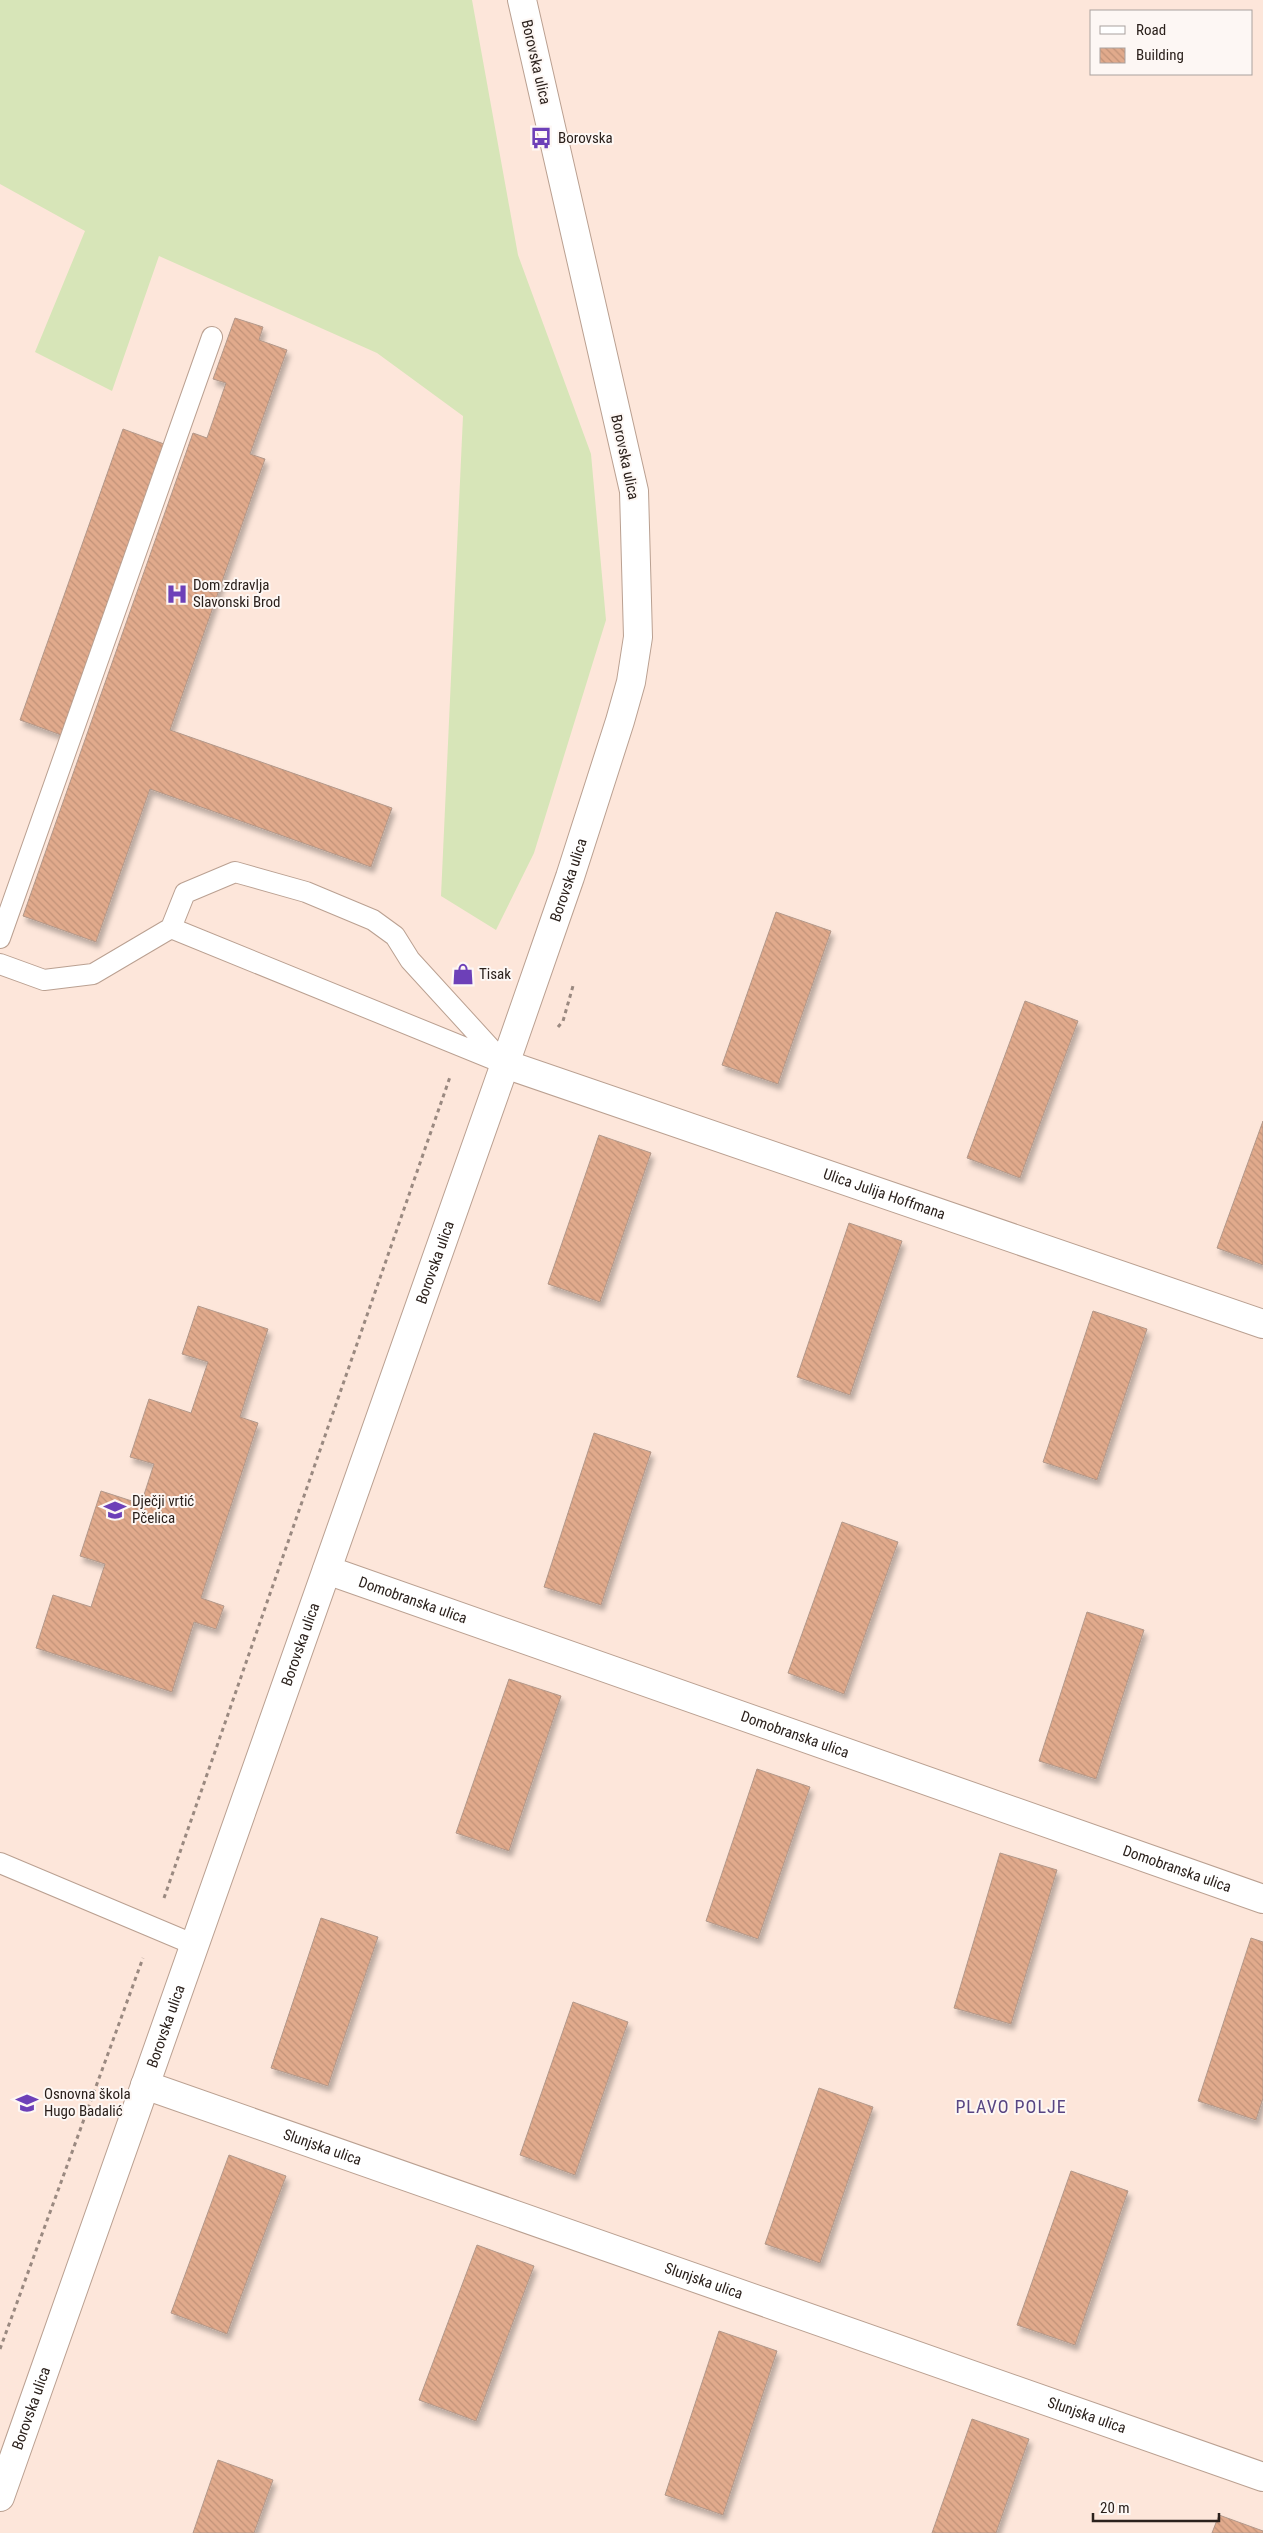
<svg xmlns="http://www.w3.org/2000/svg" width="1263" height="2533" font-family="'Roboto Condensed',sans-serif">
	<style>
		.grass { fill: #d7e5b8 }
		.building { fill: url(#building-back-hatch); stroke: #b2988a; filter: url(#shadow) }
		.lines { fill: none; stroke-linecap: round; stroke-linejoin: round }
		.service-casing { stroke: #baa091; stroke-width: 22 }
		.minor-casing { stroke: #baa091; stroke-width: 30 }
		.path { stroke: #9a8980; stroke-width: 3; stroke-dasharray: 4 4; stroke-linecap: butt }
		.service { stroke: #fff; stroke-width: 20 }
		.minor { stroke: #fff; stroke-width: 28 }
		.labels { text-anchor: middle; stroke-width: 4; stroke-linejoin: round; paint-order: stroke }
		.street-label { font-size: 15px; fill: #2b211c; stroke: #fdf7f4 }
		.poi-label { font-size: 15px; fill: #2b211c; stroke: #fdf7f4; text-anchor: start }
		.quarter-label { font-size: 18px; letter-spacing: 1px; fill: #584582; stroke: #fdf7f4 }
	</style>
	<defs>
		<pattern id="building-back-hatch" width="6" height="6" patternUnits="userSpaceOnUse" patternTransform="scale(1.25)"><rect width="6" height="6" fill="#e1aa8c"/><path d="M-1 5l2 2M0 0l6 6M5-1l2 2" fill="none" stroke="#c19278"/></pattern>
		<filter id="shadow"><feDropShadow dx="3" dy="5.5" stdDeviation="2.5" flood-color="#0004"/></filter>
	</defs>
	<rect width="100%" height="100%" fill="#fde6da"/>
	<path class="grass" d="M 0,0 L 472,0 L 518,255 L 591,454 L 606,620 L 534,853 L 496,930 L 441,896 L 463,416 L 377,353 L 159,256 L 112,391 L 35,352 L 85,231 L 0,184 Z"/>
	<path class="building" d="M 235,318 L 263,327 L 259,340 L 287,350 L 250,454 L 265,459 L 170,730 L 392,808 L 371,867 L 150,789 L 96,942 L 23,916 L 193,433 L 207,438 L 226,383 L 213,379 Z
		M 123,429 L 164,444 L 61,735 L 20,720 Z
		M 776,912 L 831,931 L 778,1084 L 722,1065 Z
		M 1025,1001 L 1078,1021 L 1020,1178 L 967,1158 Z
		M 1263,1121 L 1263,1265 L 1217,1248 Z
		M 599,1135 L 651,1153 L 600,1302 L 548,1284 Z
		M 849,1223 L 902,1241 L 850,1395 L 797,1377 Z
		M 198,1306 L 268,1329 L 240,1417 L 258,1423 L 201,1598 L 224,1606 L 216,1629 L 194,1622 L 172,1692 L 36,1648 L 53,1595 L 91,1607 L 105,1564 L 80,1556 L 101,1491 L 141,1504 L 154,1464 L 130,1457 L 149,1399 L 191,1413 L 208,1362 L 182,1354 Z
		M 1093,1311 L 1147,1329 L 1097,1480 L 1043,1462 Z
		M 594,1433 L 651,1452 L 601,1605 L 544,1587 Z
		M 842,1522 L 898,1542 L 844,1694 L 788,1673 Z
		M 1087,1612 L 1144,1630 L 1096,1779 L 1039,1761 Z
		M 509,1679 L 561,1696 L 509,1851 L 456,1833 Z
		M 757,1769 L 810,1787 L 758,1939 L 706,1921 Z
		M 1000,1853 L 1057,1870 L 1011,2024 L 954,2008 Z
		M 321,1918 L 378,1937 L 328,2086 L 271,2068 Z
		M 1251,1938 L 1263,1942 L 1263,2098 L 1256,2120 L 1198,2101 Z
		M 573,2002 L 628,2022 L 575,2175 L 520,2155 Z
		M 819,2088 L 873,2107 L 820,2263 L 765,2244 Z
		M 229,2155 L 286,2176 L 227,2334 L 171,2313 Z
		M 1071,2171 L 1128,2191 L 1075,2345 L 1017,2325 Z
		M 477,2245 L 534,2266 L 476,2421 L 419,2400 Z
		M 719,2331 L 777,2351 L 723,2515 L 665,2495 Z
		M 972,2419 L 1029,2439 L 996,2533 L 932,2533 Z
		M 218,2460 L 273,2480 L 254,2533 L 193,2533 Z
		M 1219,2515 L 1263,2531 L 1263,2533 L 1212,2533 Z"/>
	<g class="lines">
		<g class="service-casing">
			<path id="service" d="M 235,872 L 306,892 L 373,920 L 395,936 L 410,960 L 505,1064 L 171,928 L 185,893 Z
				M 0,938 L 212,337
				M 0,964 L 44,980 L 93,974 L 171,928
				M 0,1863 L 195,1945"/>
		</g>
		<g class="minor-casing">
			<g id="minor">
				<path id="s1" d="M 505,1064 L 1263,1324"/>
				<path id="s2" d="M 327,1570 L 1263,1899"/>
				<path id="s3" d="M 145,2085 L 1263,2477"/>
				<path id="s4" d="M 0,2497 L 505,1064 L 570,877 L 620,721 L 631,682 L 638,637 L 634,491 L 522,0"/>
			</g>
		</g>
		<path class="path" d="M 558,1027 L 563,1021 L 573,986
			M 164,1898 L 450,1077
			M 0,2349 L 143,1958"/>
		<use href="#service" class="service"/>
		<use href="#minor" class="minor"/>
	</g>
	<defs>
		<g id="bus-bare" transform="scale(1.725)"><path d="M-5-6H5V4H4V6H2V4H-2V6H-4V4H-5ZM-3.5-4V0h7V-4ZM-3.5 1.2v1.5H-2V1.2ZM2 1.2v1.5H3.5V1.2Z" fill="#6d40b8" stroke="#fdf7f4" stroke-width="2.5" paint-order="stroke"/></g>
		<g id="hospital-bare" transform="scale(1.725)"><path d="M-5-5h3v3.5h4V-5h3V5h-3V1.5h-4V5h-3Z" fill="#6d40b8" stroke="#fdf7f4" stroke-width="2.5" paint-order="stroke"/></g>
		<g id="shop-bare" transform="scale(1.725)"><path d="M-5-2.5h2.3a2.7 3.5 0 0 1 5.4 0H5L5.5 6h-11ZM-1.5-2.5h3a1.5 2.3 0 0 0-3 0Z" fill="#6d40b8" stroke="#fdf7f4" stroke-width="2.5" paint-order="stroke"/></g>
		<g id="school-bare" transform="scale(1.725)"><path d="M0-5L7-2L0 1L-7-2ZM-4 1L0 2.5L4 1V4Q0 6-4 4Z" fill="#6d40b8" stroke="#fdf7f4" stroke-width="2.5" paint-order="stroke"/></g>
	</defs>
	<g fill-rule="evenodd">
		<use href="#bus-bare" x="541" y="138"/>
		<use href="#hospital-bare" x="177" y="594"/>
		<use href="#shop-bare" x="463" y="974"/>
		<use href="#school-bare" x="115" y="1510"/>
		<use href="#school-bare" x="27" y="2103"/>
	</g>
	<g class="labels">
		<g class="street-label">
			<text transform="translate(536 62) rotate(77)" y="5">Borovska ulica</text>
			<text transform="translate(625 457) rotate(78)" y="5">Borovska ulica</text>
			<text dy="5" stroke="none"><textPath href="#s4" startOffset="1714">Borovska ulica</textPath></text>
			<text dy="5" stroke="none"><textPath href="#s1" startOffset="401">Ulica Julija Hoffmana</textPath></text>
			<text dy="5" stroke="none"><textPath href="#s4" startOffset="1309">Borovska ulica</textPath></text>
			<text dy="5" stroke="none"><textPath href="#s2" startOffset="91">Domobranska ulica</textPath></text>
			<text dy="5" stroke="none"><textPath href="#s4" startOffset="904">Borovska ulica</textPath></text>
			<text dy="5" stroke="none"><textPath href="#s2" startOffset="496">Domobranska ulica</textPath></text>
			<text dy="5" stroke="none"><textPath href="#s2" startOffset="901">Domobranska ulica</textPath></text>
			<text dy="5" stroke="none"><textPath href="#s4" startOffset="499">Borovska ulica</textPath></text>
			<text dy="5" stroke="none"><textPath href="#s3" startOffset="188">Slunjska ulica</textPath></text>
			<text dy="5" stroke="none"><textPath href="#s3" startOffset="592">Slunjska ulica</textPath></text>
			<text dy="5" stroke="none"><textPath href="#s4" startOffset="94">Borovska ulica</textPath></text>
			<text dy="5" stroke="none"><textPath href="#s3" startOffset="998">Slunjska ulica</textPath></text>
		</g>
		<g class="poi-label">
			<text x="558" y="143">Borovska</text>
			<text x="193" y="590">Dom zdravlja<tspan x="193" dy="17">Slavonski Brod</tspan></text>
			<text x="479" y="979">Tisak</text>
			<text x="132" y="1506">Dječji vrtić<tspan x="132" dy="17">Pčelica</tspan></text>
			<text x="44" y="2099">Osnovna škola<tspan x="44" dy="17">Hugo Badalić</tspan></text>
		</g>
		<g class="quarter-label">
			<text x="1011" y="2113">PLAVO POLJE</text>
		</g>
	</g>
	<rect x="1090" y="10" width="162" height="65" fill="#fdf7f4" stroke="#a9a19e"/>
	<rect x="1100" y="26" width="25" height="8" fill="#ffffff" stroke="#a9a19e"/>
	<text x="1136" y="35" font-size="15" fill="#2b211c">Road</text>
	<rect x="1100" y="48" width="25" height="15" fill="url(#building-back-hatch)" stroke="#a9a19e"/>
	<text x="1136" y="60" font-size="15" fill="#2b211c">Building</text>
	<path d="M1093 2513v8h126v-8" fill="none" stroke="#2b211c" stroke-width="2.5"/>
	<text x="1100" y="2513" font-size="15" fill="#2b211c" stroke="#fdf7f4" stroke-width="4" paint-order="stroke">20 m</text>
</svg>
